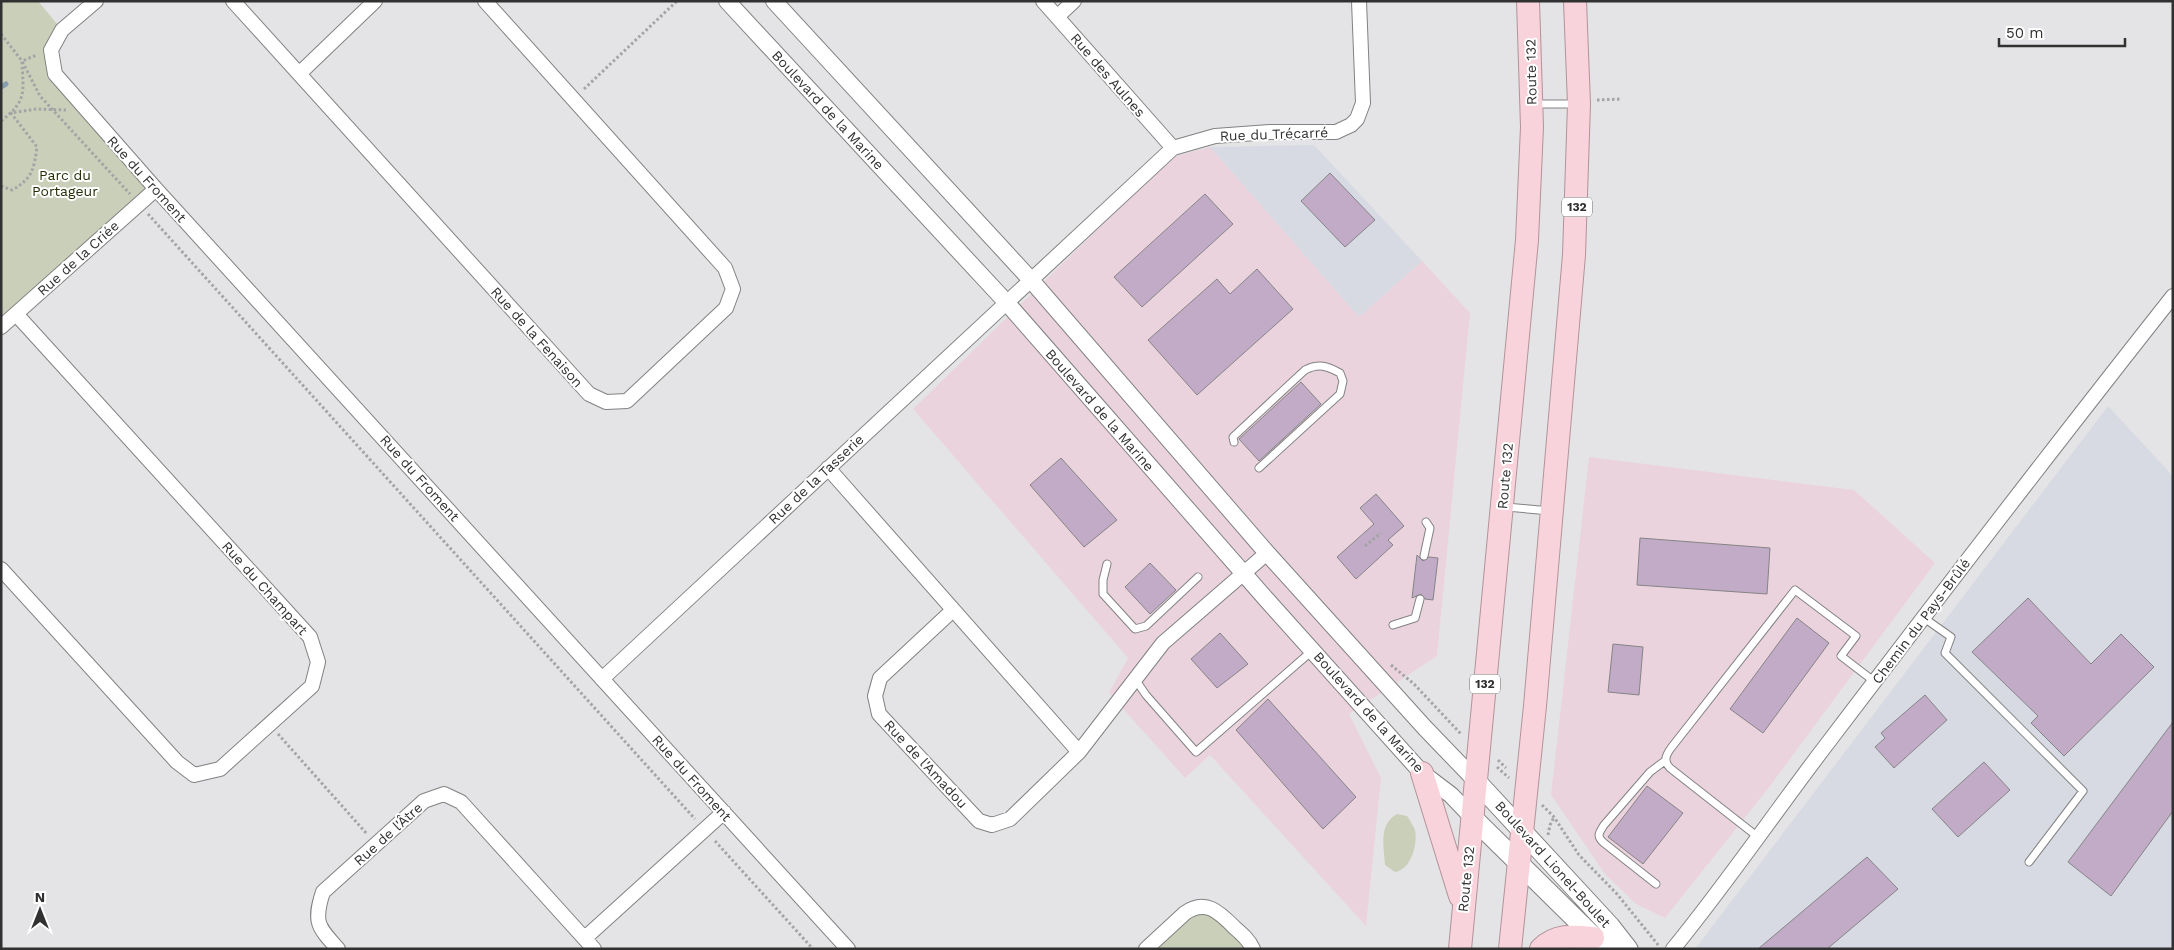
<svg xmlns="http://www.w3.org/2000/svg" width="2174" height="950" font-family="'Work Sans',sans-serif">
	<style>
		.commercial { fill: #ebd3de }
		.built { fill: #d8dae3 }
		.green { fill: #c9cfb9 }
		.lines { fill: none; stroke-linecap: round; stroke-linejoin: round }
		.stream { stroke: #889eae; stroke-width: 5 }
		.building { fill: #c2abc7; stroke: #858485 }
		.service-casing { stroke: #828283; stroke-width: 9 }
		.minor-casing { stroke: #828283; stroke-width: 16 }
		.tertiary-casing { stroke: #828283; stroke-width: 18 }
		.secondary-casing { stroke: #828283; stroke-width: 21 }
		.trunk-casing { stroke: #b2939a; stroke-width: 24 }
		.path { stroke: #a4a4a5; stroke-width: 3; stroke-dasharray: 2.5 2.5; stroke-linecap: butt }
		.service { stroke: #fff; stroke-width: 7 }
		.minor { stroke: #fff; stroke-width: 14 }
		.tertiary { stroke: #fff; stroke-width: 16 }
		.secondary { stroke: #fff; stroke-width: 19 }
		.trunk { stroke: #f8d3db; stroke-width: 22 }
		.labels { text-anchor: middle; stroke-width: 4; stroke-linejoin: round; paint-order: stroke }
		.shield { fill: #fff; stroke: #6f6f6f; stroke-width: 1 }
		.shield-label { font-size: 12px; font-weight: bold; fill: #313131 }
		.street-label { font-size: 14px; fill: #313131; stroke: #fff }
		.park-label { font-size: 14px; fill: #262e06; stroke: #fff }
	</style>
	<rect width="100%" height="100%" fill="#e4e4e6"/>
	<path class="commercial" d="M 1210,147 L 1359,317 L 1422,261 L 1470,313 L 1437,656 L 1349,714 L 1381,778 L 1366,926 L 1210,755 L 1185,778 L 1109,693 L 1128,658 L 913,409 L 1172,157 Z
		M 1589,457 L 1854,490 L 1935,563 L 1770,786 L 1665,918 L 1636,904 L 1605,874 L 1551,795 Z"/>
	<path class="built" d="M 1314,145 L 1422,261 L 1359,317 L 1210,147 Z
		M 2108,406 L 2173,476 L 2173,949 L 1695,949 Z"/>
	<path class="green" d="M 1,1 L 38,1 L 62,30 L 51,50 L 55,74 L 156,189 L 1,327 Z
		M 1397,814 L 1407,816 C 1410,821 1413,825 1415,830 C 1418,844 1411,870 1395,872 L 1385,865 C 1384,848 1378,824 1397,814 Z
		M 1205,906 L 1253,949 L 1146,949 Z"/>
	<g class="lines">
		<path class="stream" d="M 1,87 L 6,84"/>
	</g>
	<path class="building" d="M 1330,173 L 1375,220 L 1345,247 L 1301,201 Z
		M 1205,194 L 1233,224 L 1142,307 L 1114,277 Z
		M 1257,269 L 1293,309 L 1197,395 L 1148,340 L 1217,279 L 1230,294 Z
		M 1301,382 L 1321,404 L 1259,461 L 1239,439 Z
		M 1061,458 L 1117,520 L 1084,547 L 1030,485 Z
		M 1376,494 L 1404,526 L 1388,540 L 1393,545 L 1356,579 L 1337,557 L 1374,524 L 1360,508 Z
		M 1640,538 L 1770,548 L 1767,594 L 1637,585 Z
		M 1417,555 L 1423,561 L 1429,557 L 1438,558 L 1433,600 L 1425,599 L 1421,594 L 1412,598 Z
		M 1150,563 L 1176,590 L 1150,614 L 1125,587 Z
		M 2028,598 L 2091,664 L 2121,634 L 2154,667 L 2064,756 L 2031,723 L 2038,716 L 1972,652 Z
		M 1797,618 L 1829,643 L 1763,733 L 1730,709 Z
		M 1220,633 L 1248,664 L 1217,688 L 1191,659 Z
		M 1613,644 L 1643,647 L 1639,695 L 1608,692 Z
		M 1925,695 L 1947,720 L 1894,768 L 1875,747 L 1885,738 L 1881,733 Z
		M 1268,699 L 1356,797 L 1323,829 L 1236,730 Z
		M 2173,722 L 2173,811 L 2111,896 L 2068,862 Z
		M 1984,762 L 2010,790 L 1958,837 L 1932,809 Z
		M 1647,786 L 1683,813 L 1643,864 L 1608,837 Z
		M 1867,857 L 1898,889 L 1827,949 L 1758,949 Z"/>
	<g class="lines">
		<g class="service-casing">
			<path id="service" d="M 1534,104 L 1576,104
				M 1234,442 L 1233,437 L 1305,370 C 1319,363 1327,366 1340,373 L 1343,381 L 1340,394 L 1259,468
				M 1506,507 L 1550,511
				M 1424,556 L 1430,528 L 1426,522
				M 1107,564 L 1103,580 L 1103,594 L 1135,629 L 1146,626 L 1198,577
				M 1924,618 L 1951,637 L 1945,653 L 2083,791 L 2029,862
				M 1393,625 L 1415,618 L 1420,599
				M 1135,679 L 1146,695 L 1196,752 L 1313,650
				M 1758,837 L 1670,768 C 1663,761 1666,755 1671,748 L 1795,590 L 1856,636 L 1841,656 L 1875,682
				M 1656,884 L 1604,843 C 1596,836 1599,833 1604,825 L 1650,772 L 1666,760"/>
		</g>
		<g class="minor-casing">
			<path id="minor" d="M 96,1 L 62,30 L 51,50 L 55,74 L 156,189 L 848,949
				M 233,1 L 589,394 L 606,402 L 627,401 L 726,308 L 733,289 L 725,268 L 485,1
				M 1043,1 L 1173,148
				M 1057,17 L 1074,1
				M 300,73 L 375,1
				M 1,327 L 156,189
				M 828,468 L 1079,752
				M 1,569 L 177,762 L 194,775 L 220,769 L 312,686 L 318,662 L 310,637 L 16,314
				M 953,610 L 880,678 L 875,696 L 879,714 L 979,821 L 992,825 L 1010,819 L 1079,752 L 1163,643 L 1267,553
				M 602,679 L 1173,148 L 1215,136 L 1270,132 L 1336,132 L 1351,125 L 1357,119 L 1363,103 L 1359,1
				M 585,938 L 724,812
				M 338,949 C 318,927 313,922 323,892 L 424,801 L 444,794 L 461,802 L 594,949
				M 1146,949 L 1185,913 C 1206,898 1220,913 1235,928 C 1242,934 1249,940 1253,949
				M 1673,949 C 1727,883 1775,812 1827,744 C 1941,594 2056,444 2173,296"/>
		</g>
		<g class="tertiary-casing">
			<path id="tertiary" d="M 727,1 L 1007,303 L 1266,599 L 1422,773 L 1451,795 L 1473,818
				M 774,1 L 1031,280 L 1267,553 L 1425,728 L 1477,782"/>
		</g>
		<g class="secondary-casing">
			<path id="secondary" d="M 1477,782 L 1610,926 L 1628,949
				M 1473,818 L 1606,949"/>
		</g>
		<g class="trunk-casing">
			<path id="trunk" d="M 1422,773 L 1460,896
				M 1460,949 L 1527,240 L 1532,127 L 1528,1
				M 1510,949 L 1535,706 L 1574,255 L 1579,104 L 1575,1
				M 1541,949 C 1556,934 1573,936 1593,938"/>
		</g>
		<path class="path" d="M 1,34 L 22,61 L 40,96 L 130,194
			M 584,89 L 677,1
			M 1597,100 L 1622,99
			M 1,121 C 28,100 23,92 22,61 L 37,55
			M 1,186 L 12,190 C 32,179 34,169 37,147 L 11,113 L 36,109 L 66,110
			M 148,214 L 695,819
			M 1365,546 L 1381,533
			M 1391,665 L 1414,684 L 1461,734
			M 278,734 L 367,834
			M 1498,760 L 1506,768
			M 1497,767 L 1509,778
			M 1542,805 L 1554,817 L 1579,855 L 1617,894 L 1659,946
			M 1548,835 L 1550,825 L 1554,817
			M 715,841 L 813,949"/>
		<use href="#service" class="service"/>
		<use href="#minor" class="minor"/>
		<use href="#tertiary" class="tertiary"/>
		<use href="#secondary" class="secondary"/>
		<use href="#trunk" class="trunk"/>
	</g>
	<g class="labels">
		<g class="shield">
			<rect x="1562" y="197.5" width="30" height="19" rx="4"/>
			<rect x="1470" y="674.5" width="30" height="19" rx="4"/>
		</g>
		<g class="shield-label">
			<text x="1577" y="211">132</text>
			<text x="1485" y="688">132</text>
		</g>
		<g class="street-label">
			<text transform="translate(1531 72) rotate(-91)" y="5">Route 132</text>
			<text transform="translate(1108 75) rotate(49)" y="5">Rue des Aulnes</text>
			<text transform="translate(828 110) rotate(47)" y="5">Boulevard de la Marine</text>
			<text transform="translate(1274 134) rotate(-2)" y="5">Rue du Trécarré</text>
			<text transform="translate(147 179) rotate(48)" y="5">Rue du Froment</text>
			<text transform="translate(78 258) rotate(-42)" y="5">Rue de la Criée</text>
			<text transform="translate(537 337) rotate(48)" y="5">Rue de la Fenaison</text>
			<text transform="translate(1100 410) rotate(49)" y="5">Boulevard de la Marine</text>
			<text transform="translate(1505 476) rotate(-85)" y="5">Route 132</text>
			<text transform="translate(420 478) rotate(48)" y="5">Rue du Froment</text>
			<text transform="translate(816 479) rotate(-43)" y="5">Rue de la Tasserie</text>
			<text transform="translate(265 588) rotate(48)" y="5">Rue du Champart</text>
			<text transform="translate(1921 621) rotate(-53)" y="5">Chemin du Pays-Brûlé</text>
			<text transform="translate(1369 712) rotate(48)" y="5">Boulevard de la Marine</text>
			<text transform="translate(926 764) rotate(47)" y="5">Rue de l'Amadou</text>
			<text transform="translate(692 778) rotate(48)" y="5">Rue du Froment</text>
			<text transform="translate(388 834) rotate(-42)" y="5">Rue de l'Âtre</text>
			<text transform="translate(1553 864) rotate(48)" y="5">Boulevard Lionel-Boulet</text>
			<text transform="translate(1466 879) rotate(-84)" y="5">Route 132</text>
		</g>
		<g class="park-label">
			<text x="65" y="180">Parc du<tspan x="65" dy="16">Portageur</tspan></text>
		</g>
	</g>
	<rect width="2174" height="950" fill="none" stroke="#313131" stroke-width="5"/>
	<g transform="translate(40 910)" stroke="#ffffff" stroke-width="4" paint-order="stroke">
	<path d="M0-4L9 19L0 12L-9 19Z" fill="#313131"/>
	<text y="-8" font-size="14" font-weight="bold" text-anchor="middle" fill="#313131">N</text>
	</g>
	<path d="M1999 38v8h126v-8" fill="none" stroke="#313131" stroke-width="2.5"/>
	<text x="2006" y="38" font-size="15" fill="#313131" stroke="#ffffff" stroke-width="4" paint-order="stroke">50 m</text>
</svg>
